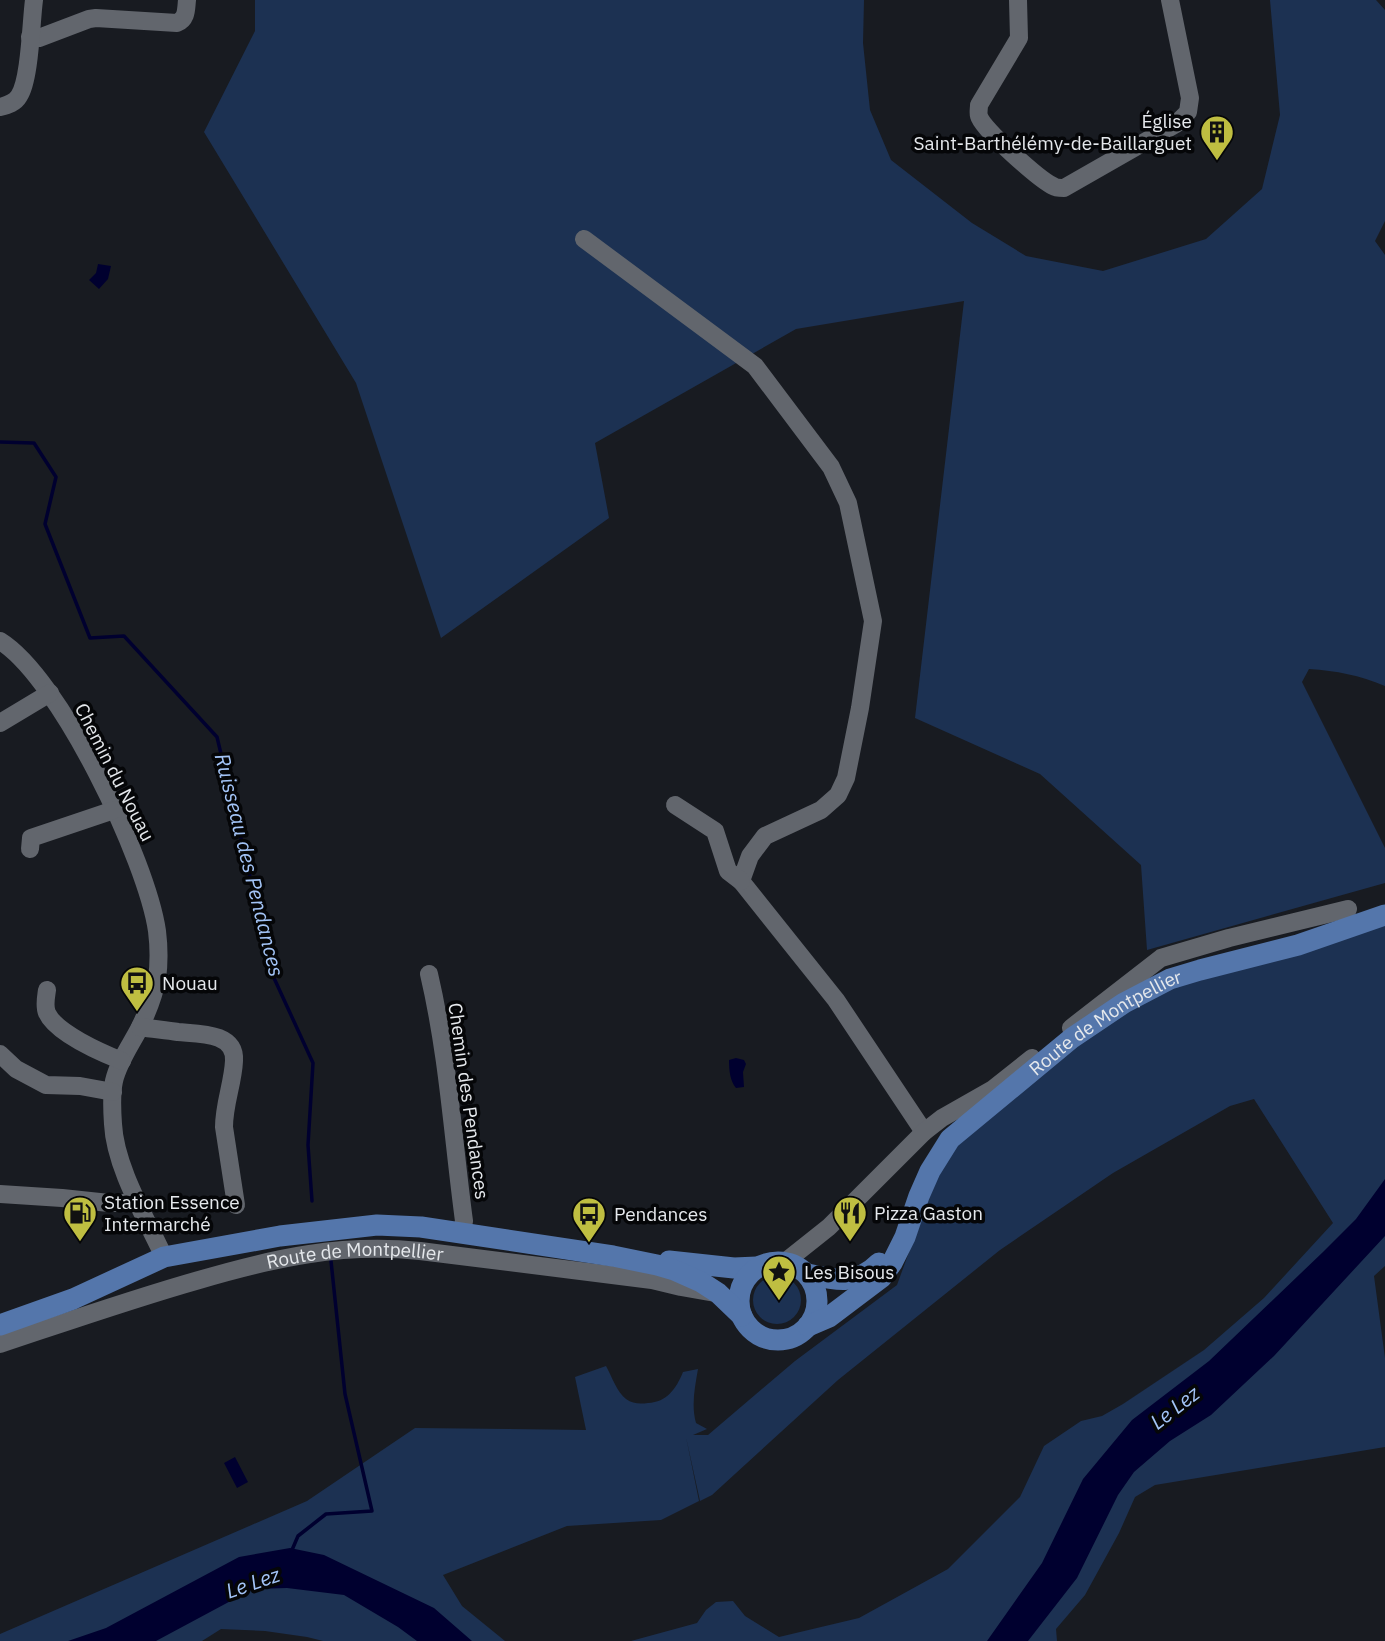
<svg xmlns="http://www.w3.org/2000/svg" width="1385" height="1641" font-family="'IBM Plex Sans',sans-serif">
	<style>
		.green { fill: #1c3152 }
		.water { fill: #00002f }
		.lines { fill: none; stroke-linecap: round; stroke-linejoin: round }
		.stream { stroke: #00002f; stroke-width: 3.5 }
		.minor { stroke: #62666d; stroke-width: 18 }
		.major { stroke: #5476ab; stroke-width: 21 }
		.labels { text-anchor: middle; stroke-width: 7; stroke-linejoin: round; paint-order: stroke }
		.poi-label { font-size: 19px; fill: #e5e8ec; stroke: #050608; text-anchor: start }
		.street-label { font-size: 19px; fill: #e5e8ec; stroke: #050608 }
		.water-label { font-size: 21px; font-style: italic; fill: #a3c4f7; stroke: #050608 }
	</style>
	<rect width="100%" height="100%" fill="#181b21"/>
	<path class="green" d="M 255,0 L 864,0 L 863,43 L 870,110 L 891,160 L 972,223 L 1026,256 L 1103,271 L 1206,239 L 1262,189 L 1280,115 L 1270,0 L 1376,0 L 1385,10 L 1385,221 L 1375,241 L 1385,255 L 1385,686 C 1359,675 1337,671 1309,669 L 1302,682 L 1385,848 L 1385,883 L 1147,950 L 1141,865 L 1040,774 L 915,718 L 964,301 L 796,329 L 595,443 L 609,518 L 441,638 L 356,383 L 204,132 L 255,31 Z
		M 1385,915 L 1385,1266 L 1374,1276 L 1385,1358 L 1385,1447 L 1155,1485 L 1135,1497 L 1119,1533 L 1085,1595 L 1056,1629 L 1057,1641 L 631,1641 L 697,1623 L 706,1610 L 716,1602 L 733,1601 L 745,1616 L 779,1637 L 859,1618 L 948,1569 L 1020,1497 L 1044,1446 L 1081,1421 L 1102,1416 L 1123,1404 L 1204,1350 L 1264,1298 L 1333,1223 L 1254,1099 L 1230,1106 L 1113,1173 L 1000,1250 L 838,1380 L 712,1495 L 700,1501 L 686,1437 L 699,1501 L 661,1520 L 567,1526 L 443,1575 L 462,1606 L 505,1641 L 323,1641 L 307,1637 L 265,1631 L 221,1629 L 202,1641 L 0,1641 L 0,1634 L 307,1501 L 415,1428 L 586,1430 L 575,1377 L 606,1366 C 612,1377 617,1392 626,1399 C 633,1404 640,1404 648,1403 C 667,1402 676,1389 683,1372 L 698,1369 C 695,1387 691,1405 696,1423 L 707,1429 L 693,1435 L 708,1435 L 795,1361 L 897,1285 L 950,1139 L 1170,979 Z
		M753 1300a24 24 0 1 1 48 0a24 24 0 1 1-48 0Z"/>
	<path class="water" d="M 98,264 L 111,266 L 108,279 L 99,289 L 89,280 L 96,273 Z
		M 736,1058 L 744,1060 L 746,1064 L 743,1072 L 744,1087 L 736,1088 C 730,1081 729,1070 729,1060 Z
		M 1385,1179 L 1385,1236 L 1274,1356 L 1211,1415 L 1170,1441 L 1134,1472 L 1118,1495 L 1077,1578 L 1028,1641 L 987,1641 L 1042,1563 L 1083,1479 L 1132,1420 L 1209,1361 L 1323,1252 L 1356,1219 Z
		M 235,1457 L 248,1482 L 237,1488 L 224,1463 Z
		M 290,1548 L 324,1555 L 434,1608 L 472,1641 L 417,1641 L 398,1627 L 344,1595 L 287,1588 L 253,1589 L 156,1641 L 68,1641 L 106,1628 L 239,1557 Z"/>
	<g class="lines">
		<path class="stream" d="M 0,442 L 33,443
			M 34,443 L 56,477 L 45,524 L 90,638 L 124,636 L 217,737 L 274,978 L 313,1063 L 308,1145 L 312,1201
			M 292,1550 L 298,1536 L 326,1514 L 372,1511 L 345,1394 L 331,1261"/>
		<g class="minor">
			<path d="M 1018,0 L 1019,38 L 979,105 C 979,108 978,113 979,116 C 982,129 1040,180 1053,186 C 1056,188 1060,188 1064,188 L 1176,124 L 1188,112 L 1190,98 L 1170,0"/>
			<path d="M 30,37 L 39,38 L 89,19 L 96,18 L 177,23 C 187,19 186,9 187,0"/>
			<path d="M 0,107 C 8,105 15,103 19,96 C 30,80 31,22 34,0"/>
			<path d="M 584,239 L 755,366 L 831,467 L 848,503 L 873,621 L 860,708 L 846,778 L 838,795 L 821,810 L 765,836 L 750,856 L 741,881 L 836,1000 L 924,1132"/>
			<path d="M 0,641 C 60,678 147,861 157,931 C 159,947 159,964 157,979 C 154,996 147,1013 139,1029 C 130,1046 118,1063 114,1081 C 111,1095 112,1110 113,1124 C 115,1167 146,1218 164,1257"/>
			<path d="M 0,723 L 50,693"/>
			<path d="M 675,805 L 715,831 L 728,871 L 741,881"/>
			<path d="M 30,849 L 31,838 L 114,810"/>
			<path d="M 429,974 C 448,1055 453,1139 464,1221 L 461,1234"/>
			<path d="M 47,990 C 46,997 44,1006 47,1013 C 56,1033 102,1053 122,1061"/>
			<path d="M 140,1027 C 153,1029 165,1030 178,1032 C 198,1034 236,1032 234,1061 C 233,1083 224,1104 224,1127 L 236,1205"/>
			<path d="M 1071,1028 L 1161,958 L 1229,938 L 1348,909"/>
			<path d="M 0,1054 L 16,1069 L 46,1085 L 80,1086 L 113,1092"/>
			<path d="M 0,1194 L 62,1198 L 109,1203 L 139,1203"/>
			<path d="M 785,1262 L 829,1227 L 924,1132 L 942,1118 L 993,1089 L 1032,1058"/>
			<path id="s1" d="M 0,1344 C 66,1322 132,1299 199,1280 C 274,1258 341,1243 420,1251 L 652,1280 L 681,1287 L 715,1293"/>
		</g>
		<g class="major">
			<path d="M 669,1261 L 734,1268 L 757,1267"/>
			<circle cx="778" cy="1301" r="39"/>
			<path d="M 807,1274 C 835,1280 856,1286 879,1263"/>
			<path d="M 0,1325 L 73,1299 L 164,1257 L 280,1236 L 377,1225 L 421,1227 L 613,1256 L 657,1265 L 674,1270 L 701,1282 L 718,1293 L 742,1316"/>
			<path id="s2" d="M 808,1326 L 829,1317 L 882,1277 L 892,1263 L 905,1237 L 919,1196 L 930,1171 L 950,1139 L 1072,1038 L 1124,1003 L 1170,979 L 1200,970 L 1298,945 L 1385,915"/>
		</g>
	</g>
	<defs>
		<g id="building-pin" transform="scale(1.75)"><path d="M0 17L-7.5 6A9.5 9.5 0 1 1 7.5 6Z" fill="#bfbe41" stroke="#050608"/><path d="M-4-6H4V6H1V3H-1V6H-4ZM-2.5-4.3h1.7v1.8h-1.7ZM.8-4.3h1.7v1.8H.8ZM-2.5-1h1.7V.8h-1.7ZM.8-1h1.7V.8H.8Z" fill="#111"/></g>
		<g id="bus-pin" transform="scale(1.75)"><path d="M0 17L-7.5 6A9.5 9.5 0 1 1 7.5 6Z" fill="#bfbe41" stroke="#050608"/><path d="M-5-6H5V4H4V6H2V4H-2V6H-4V4H-5ZM-3.5-4V0h7V-4ZM-3.5 1.2v1.5H-2V1.2ZM2 1.2v1.5H3.5V1.2Z" fill="#111"/></g>
		<g id="fuel-pin" transform="scale(1.75)"><path d="M0 17L-7.5 6A9.5 9.5 0 1 1 7.5 6Z" fill="#bfbe41" stroke="#050608"/><path d="M-5.5-6h7V0h2V4h1.3V-2.5L3-4.5l.8-.8L6-3V5H2.5V1h-1V6h-7ZM-4.2-4.7v3.2H.2V-4.7Z" fill="#111"/></g>
		<g id="restaurant-pin" transform="scale(1.75)"><path d="M0 17L-7.5 6A9.5 9.5 0 1 1 7.5 6Z" fill="#bfbe41" stroke="#050608"/><path d="M-5-6h1v4h1v-4h1v4h1v-4h1v5L-1.5 .5V6h-2V.5L-5-1ZM5-6V6H3V1.5H1.5Q1.5-4 5-6Z" fill="#111"/></g>
		<g id="sight-pin" transform="scale(1.75)"><path d="M0 17L-7.5 6A9.5 9.5 0 1 1 7.5 6Z" fill="#bfbe41" stroke="#050608"/><path d="M0-6L1.8-2.2L6-1.7L2.9 1.2L3.7 5.4L0 3.3L-3.7 5.4L-2.9 1.2L-6-1.7L-1.8-2.2Z" fill="#111"/></g>
	</defs>
	<g fill-rule="evenodd">
		<use href="#building-pin" x="1217" y="132"/>
		<use href="#bus-pin" x="137" y="983"/>
		<use href="#fuel-pin" x="80" y="1213"/>
		<use href="#restaurant-pin" x="850" y="1213"/>
		<use href="#bus-pin" x="589" y="1214"/>
		<use href="#sight-pin" x="779" y="1272"/>
	</g>
	<g class="labels">
		<g class="poi-label">
			<text x="1192" y="128" text-anchor="end">Église<tspan x="1192" dy="22">Saint-Barthélémy-de-Baillarguet</tspan></text>
			<text x="162" y="990">Nouau</text>
			<text x="104" y="1209">Station Essence<tspan x="104" dy="22">Intermarché</tspan></text>
			<text x="874" y="1220">Pizza Gaston</text>
			<text x="614" y="1221">Pendances</text>
			<text x="804" y="1279">Les Bisous</text>
		</g>
		<g class="street-label">
			<text transform="translate(115 772) rotate(63)" y="7">Chemin du Nouau</text>
			<text dy="7" stroke="none"><textPath href="#s2" startOffset="439">Route de Montpellier</textPath></text>
			<text transform="translate(469 1101) rotate(82)" y="7">Chemin des Pendances</text>
			<text dy="7" stroke="none"><textPath href="#s1" startOffset="368">Route de Montpellier</textPath></text>
		</g>
		<g class="water-label">
			<text transform="translate(249 865) rotate(76)" y="7">Ruisseau des Pendances</text>
			<text transform="translate(1175 1408) rotate(-38)" y="7">Le Lez</text>
			<text transform="translate(253 1583) rotate(-19)" y="7">Le Lez</text>
		</g>
	</g>
</svg>
